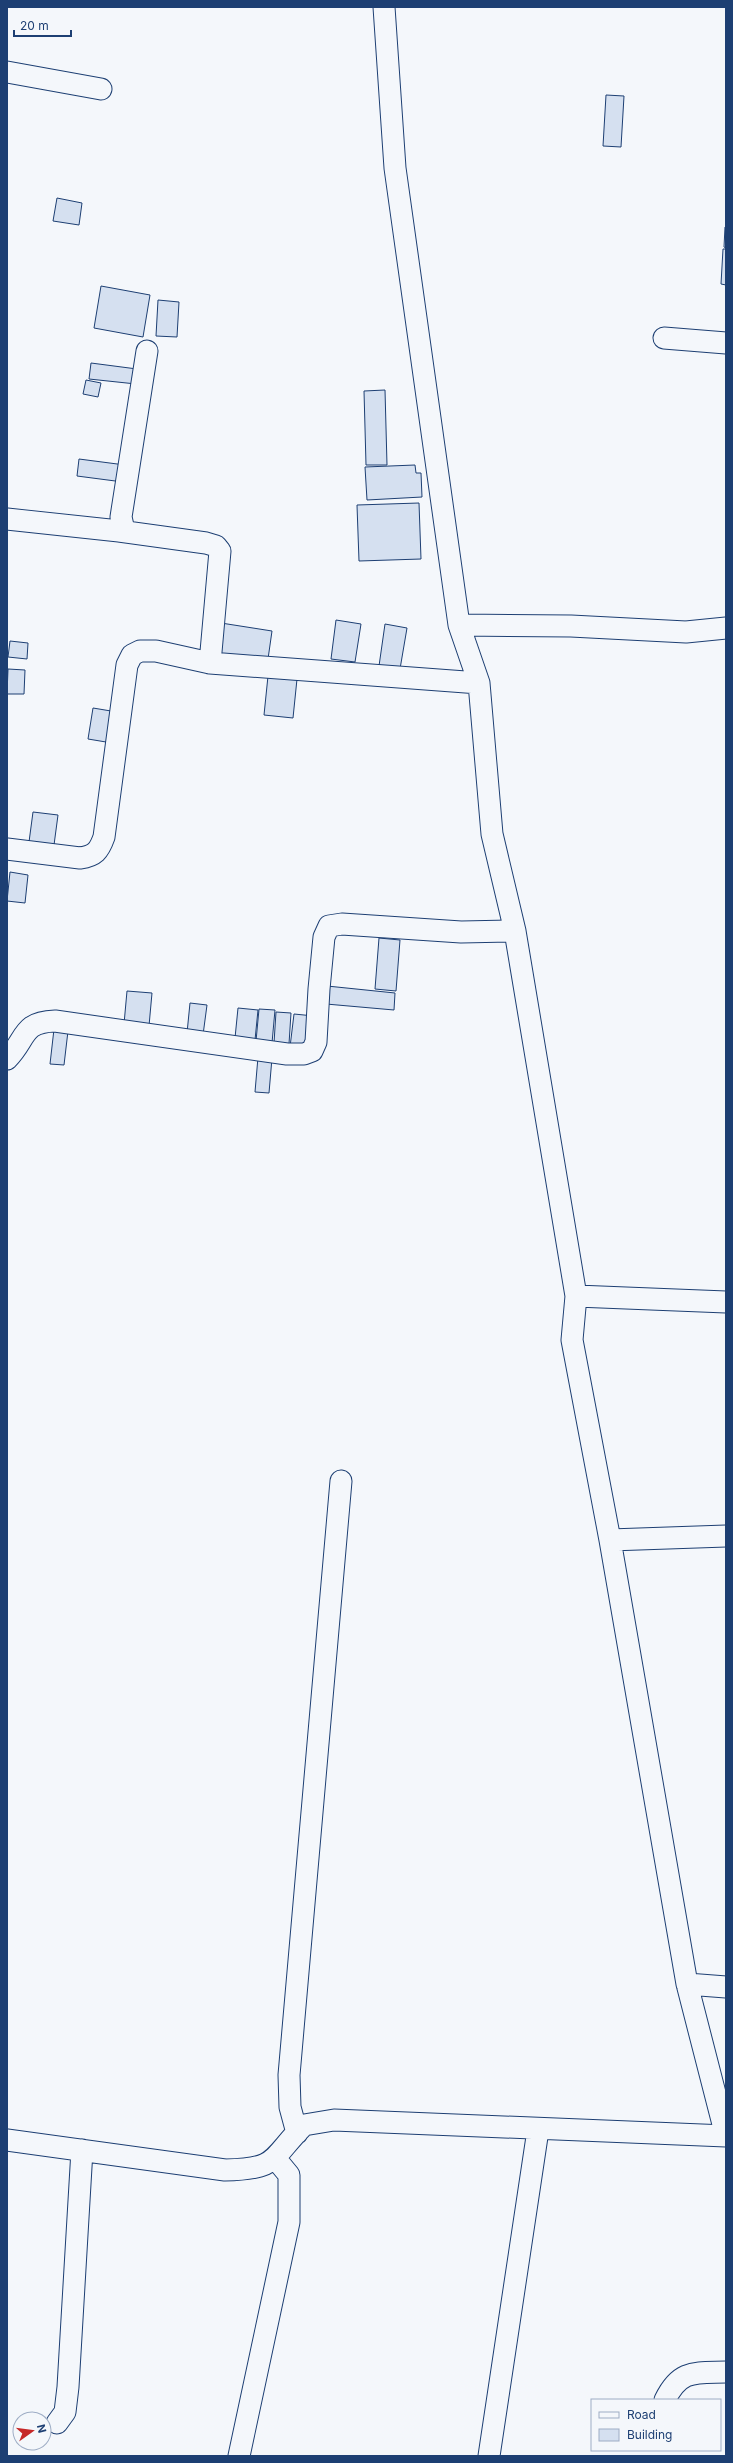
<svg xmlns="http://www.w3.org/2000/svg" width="733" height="2463" font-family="Inter,sans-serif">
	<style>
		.building { fill: #d5e0f0; stroke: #1d3f73 }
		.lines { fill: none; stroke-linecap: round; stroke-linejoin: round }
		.minor-casing { stroke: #1d3f73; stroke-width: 23 }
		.minor { stroke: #f4f7fb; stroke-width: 21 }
	</style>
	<rect width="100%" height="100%" fill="#f4f7fb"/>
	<path class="building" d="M 606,95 L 624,96 L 621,147 L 603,146 Z
		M 57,198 L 82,203 L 79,225 L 53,221 Z
		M 725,227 L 726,227 L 726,248 L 724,247 Z
		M 723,249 L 726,249 L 726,285 L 721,284 Z
		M 101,286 L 150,295 L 143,337 L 94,328 Z
		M 158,300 L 179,302 L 177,337 L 156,336 Z
		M 91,363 L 137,369 L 136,384 L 89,379 Z
		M 86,380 L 101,383 L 98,397 L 83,394 Z
		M 385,390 L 387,465 L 366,465 L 364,391 Z
		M 79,459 L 125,465 L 123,482 L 77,476 Z
		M 415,465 L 416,473 L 421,473 L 422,497 L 367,500 L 365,467 Z
		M 419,503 L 421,559 L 359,561 L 357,505 Z
		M 336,620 L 361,624 L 355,662 L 331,659 Z
		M 221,623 L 272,631 L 267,666 L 216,658 Z
		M 385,624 L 407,628 L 400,669 L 379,666 Z
		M 10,641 L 28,643 L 27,659 L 8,657 Z
		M 8,669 L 25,670 L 24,694 L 7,694 Z
		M 268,676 L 297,679 L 293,718 L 264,715 Z
		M 93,708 L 117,712 L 112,743 L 88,739 Z
		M 33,812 L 58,815 L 54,845 L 29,842 Z
		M 10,872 L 28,875 L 25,903 L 7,901 Z
		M 379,938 L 400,940 L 396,991 L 375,989 Z
		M 327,986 L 395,993 L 394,1010 L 326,1004 Z
		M 127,991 L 152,993 L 149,1026 L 124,1024 Z
		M 190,1003 L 207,1005 L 203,1035 L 187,1033 Z
		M 238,1008 L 258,1010 L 255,1040 L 235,1038 Z
		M 259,1009 L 275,1010 L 272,1043 L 256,1041 Z
		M 276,1012 L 291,1013 L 289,1044 L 274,1043 Z
		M 294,1014 L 314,1016 L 310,1049 L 290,1047 Z
		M 54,1029 L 68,1031 L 64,1065 L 50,1064 Z
		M 258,1057 L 272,1058 L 269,1093 L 255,1092 Z"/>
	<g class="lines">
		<g class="minor-casing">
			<path id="minor" d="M 384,7 L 395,168 L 459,625 L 479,683 L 492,834 L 515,931 L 576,1296 L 572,1340 L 610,1540 L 687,1984 L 726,2136
				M 7,72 L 101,89
				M 664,338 L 726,343
				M 147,351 L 121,517 L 123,526 L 119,531 L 206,543 L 216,546 L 220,551 L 210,663
				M 7,519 L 119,531
				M 459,625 L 571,626 L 686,632 L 726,628
				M 7,849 L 80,858 C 95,856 99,851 104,837 L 127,665 L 132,655 L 140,651 L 156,651 L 210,663 L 479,683
				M 7,1059 C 27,1039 21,1022 55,1021 L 287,1054 L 304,1054 L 312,1051 L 316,1042 L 319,989 L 324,937 L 329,926 L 342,924 L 461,932 L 515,931
				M 576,1296 L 726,1302
				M 610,1540 L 726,1536
				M 687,1984 L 726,1987
				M 297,2133 L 290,2107 L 289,2075 L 341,1481
				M 7,2140 L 225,2170 C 279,2169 270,2159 304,2125 L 334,2120 L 726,2136
				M 665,2400 C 680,2369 695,2373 726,2372
				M 57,2423 L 65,2412 L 68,2387 L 82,2150
				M 239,2456 L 289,2222 L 289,2175 L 275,2158
				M 489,2456 L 538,2130"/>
		</g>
		<use href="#minor" class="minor"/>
	</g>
	<rect width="733" height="2463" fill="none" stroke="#1d3f73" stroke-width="16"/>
	<rect x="591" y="2399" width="130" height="52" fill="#f4f7fb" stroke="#9eadc5"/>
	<rect x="599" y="2412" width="20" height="6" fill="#f4f7fb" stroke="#9eadc5"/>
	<text x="627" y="2419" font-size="12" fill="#1d3f73">Road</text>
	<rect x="599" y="2429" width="20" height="12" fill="#d5e0f0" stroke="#9eadc5"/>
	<text x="627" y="2439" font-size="12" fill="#1d3f73">Building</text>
	<g transform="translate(32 2431) rotate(76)"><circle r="19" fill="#f4f7fb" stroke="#9eadc5"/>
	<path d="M0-3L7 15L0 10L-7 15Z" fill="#c62828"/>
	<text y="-6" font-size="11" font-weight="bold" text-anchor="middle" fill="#1d3f73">N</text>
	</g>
	<path d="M14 30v6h57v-6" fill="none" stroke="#1d3f73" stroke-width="2"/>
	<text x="20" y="30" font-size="12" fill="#1d3f73" stroke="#f4f7fb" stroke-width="3" paint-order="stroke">20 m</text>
</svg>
